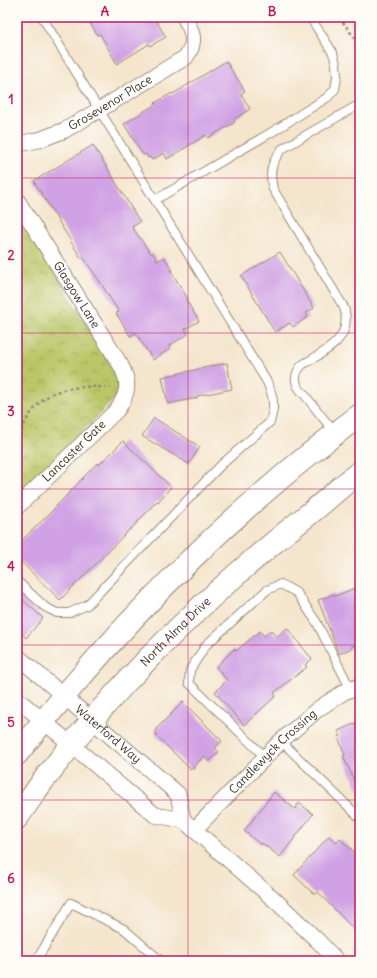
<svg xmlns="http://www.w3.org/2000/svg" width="377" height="978" font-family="Delius,sans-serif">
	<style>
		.park { fill: url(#park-crowns); stroke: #7a7843 }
		.building { fill: #d0a1e4 }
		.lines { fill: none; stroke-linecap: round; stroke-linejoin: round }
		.service-casing { stroke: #988875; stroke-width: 10 }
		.minor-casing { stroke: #988875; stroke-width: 17 }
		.secondary-casing { stroke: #988875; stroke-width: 24 }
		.path { stroke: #988875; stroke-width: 2.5; stroke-dasharray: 3 3; stroke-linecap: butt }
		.service { stroke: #fff; stroke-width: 8 }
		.minor { stroke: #fff; stroke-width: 15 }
		.secondary { stroke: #fff; stroke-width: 22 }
		.grid { fill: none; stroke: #c2185b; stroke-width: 1; stroke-opacity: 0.55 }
		.labels { text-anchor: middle; stroke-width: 3; stroke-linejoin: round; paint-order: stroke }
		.street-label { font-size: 12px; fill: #3b2a1e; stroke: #fdfcf7 }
		.neatline { fill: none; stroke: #c2185b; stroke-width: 1.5 }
		.grid-label { font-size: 13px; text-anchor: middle; font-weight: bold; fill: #c2185b }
	</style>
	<defs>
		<pattern id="park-crowns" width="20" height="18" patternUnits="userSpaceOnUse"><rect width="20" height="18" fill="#bac768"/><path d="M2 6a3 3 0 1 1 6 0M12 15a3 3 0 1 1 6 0" fill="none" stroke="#98a255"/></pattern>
	</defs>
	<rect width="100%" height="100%" fill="#fdfcf7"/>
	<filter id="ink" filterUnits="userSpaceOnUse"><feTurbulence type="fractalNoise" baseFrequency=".025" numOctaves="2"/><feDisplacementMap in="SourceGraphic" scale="8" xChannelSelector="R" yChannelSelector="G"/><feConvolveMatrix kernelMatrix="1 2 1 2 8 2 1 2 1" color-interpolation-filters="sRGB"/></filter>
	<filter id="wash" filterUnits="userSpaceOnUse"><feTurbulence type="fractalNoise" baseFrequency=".012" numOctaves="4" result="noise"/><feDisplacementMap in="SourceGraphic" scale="16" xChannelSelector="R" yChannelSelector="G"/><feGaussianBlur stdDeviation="0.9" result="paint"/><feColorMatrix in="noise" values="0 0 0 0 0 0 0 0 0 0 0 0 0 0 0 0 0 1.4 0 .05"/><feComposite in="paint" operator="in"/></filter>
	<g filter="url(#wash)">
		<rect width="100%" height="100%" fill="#f4e5cc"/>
		<path class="park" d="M 17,210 L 114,371 C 120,382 120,389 113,400 L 17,496 Z"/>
		<g id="blocks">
			<path class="building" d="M 87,17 L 154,17 L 166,37 L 150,46 L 149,44 L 117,64 L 100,34 L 97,35 Z
				M 226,61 L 245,91 L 241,94 L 250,109 L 233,120 L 235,122 L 208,138 L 206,135 L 167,159 L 164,153 L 152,160 L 150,157 L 148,158 L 146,154 L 143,155 L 124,124 L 156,104 L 155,103 L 172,93 L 173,94 Z
				M 93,145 L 140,222 L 132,227 L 151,254 L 153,253 L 157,261 L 164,257 L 172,270 L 171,271 L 188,299 L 186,300 L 199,321 L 185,329 L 188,334 L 169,346 L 170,349 L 153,360 L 136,333 L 130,336 L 116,313 L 119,312 L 100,282 L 83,257 L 81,258 L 34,181 Z
				M 280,252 L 314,308 L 306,313 L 308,317 L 293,327 L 290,323 L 275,332 L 241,276 Z
				M 227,363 L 232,389 L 197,396 L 197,398 L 168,404 L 162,377 Z
				M 154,418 L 200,447 L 189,464 L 142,436 Z
				M 123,441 L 171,487 L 158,502 L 157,501 L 131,529 L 130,529 L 60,600 L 17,558 L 17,545 L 50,513 L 97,463 L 99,465 Z
				M 360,586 L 360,643 L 351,647 L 352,648 L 339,654 L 318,600 L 334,594 L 335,596 Z
				M 17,595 L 43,618 L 26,638 L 17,630 Z
				M 287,628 L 312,659 L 305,665 L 307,667 L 274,693 L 276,696 L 244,725 L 215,692 L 227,680 L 216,667 L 234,649 L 236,651 L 260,631 L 264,636 L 271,630 L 276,637 Z
				M 183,702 L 222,741 L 215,748 L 219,752 L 209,762 L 204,756 L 191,770 L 156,735 L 156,729 Z
				M 360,721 L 360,793 L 343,756 L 345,755 L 338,737 L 341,736 L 338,731 Z
				M 274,792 L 295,809 L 299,803 L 313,814 L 280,857 L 262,843 L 261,845 L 244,831 Z
				M 329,836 L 336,843 L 340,839 L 360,857 L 360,936 L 318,892 L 315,895 L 294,875 Z"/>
		</g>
	</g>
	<g filter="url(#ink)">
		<use href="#blocks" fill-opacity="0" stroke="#988875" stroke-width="1"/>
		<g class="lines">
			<g class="service-casing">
				<path id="service" d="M 155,200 L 272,132 L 328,97 L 335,89 L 337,77 L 336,64 L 333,53 L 310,17
					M 335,433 L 304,394 C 294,385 293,375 302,365 C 322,353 351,341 345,312 C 345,308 342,304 340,301 L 273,189 C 269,172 271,163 282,149 L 360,104
					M 17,581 L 45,607 L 57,613 L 69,613 L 87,605 L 221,465 L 270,422 C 275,406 274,397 267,382 L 42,17
					M 281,741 L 360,818
					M 265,757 L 189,683 L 190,670 L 206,645 L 267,590 L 281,584 L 297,593 L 317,623 L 351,690
					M 36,961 L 71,903 L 124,929 L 161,961"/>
			</g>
			<g class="minor-casing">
				<g id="minor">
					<path id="s1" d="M 17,144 L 39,140 L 65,130 L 99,110 L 186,57 C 197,42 193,32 184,17"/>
					<path id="s2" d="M 17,200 L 120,364 C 130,382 129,393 117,410 L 17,507"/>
					<path id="s3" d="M 17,656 L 178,794 L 183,820"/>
					<path d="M 17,699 L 155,815 L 183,820 L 276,901 L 318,941 L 337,961"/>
					<path id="s4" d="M 194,830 L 281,741 L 318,709 L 344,692 L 360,686"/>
				</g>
			</g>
			<g class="secondary-casing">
				<g id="secondary">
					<path d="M 17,754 C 95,655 179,564 275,483 C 293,467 312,452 331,437 C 341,430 350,422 360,415"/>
					<path id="s5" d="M 17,818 C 26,806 34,793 43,781 C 119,681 210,592 309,514 C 326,501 342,485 360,472"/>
				</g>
			</g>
			<path class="path" d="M 339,17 L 354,37 L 360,50
				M 17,442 C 24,421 37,398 59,391 C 76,386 94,386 111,388"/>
			<use href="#service" class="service"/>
			<use href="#minor" class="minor"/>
			<use href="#secondary" class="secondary"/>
		</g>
	</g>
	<path class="grid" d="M 188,17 L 188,961M 17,178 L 360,178M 17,333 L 360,333M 17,489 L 360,489M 17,645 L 360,645M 17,800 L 360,800"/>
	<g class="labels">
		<g class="street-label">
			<text dy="4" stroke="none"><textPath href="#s1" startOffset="103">Grosevenor Place</textPath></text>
			<text dy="4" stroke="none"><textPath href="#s2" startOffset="112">Glasgow Lane</textPath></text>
			<text transform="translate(74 451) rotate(-44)" y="4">Lancaster Gate</text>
			<text dy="4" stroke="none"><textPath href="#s5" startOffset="245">North Alma Drive</textPath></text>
			<text dy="4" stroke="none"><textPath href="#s3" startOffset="120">Waterford Way</textPath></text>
			<text dy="4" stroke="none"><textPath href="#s4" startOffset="111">Candlewyck Crossing</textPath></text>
		</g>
	</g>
	<rect width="377" height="978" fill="none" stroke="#fdfcf7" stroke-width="44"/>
	<rect x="22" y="22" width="333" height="934" class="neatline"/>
	<g class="grid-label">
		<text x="105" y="16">A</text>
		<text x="272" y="16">B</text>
		<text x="11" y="104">1</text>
		<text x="11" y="260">2</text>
		<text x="11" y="416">3</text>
		<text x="11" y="571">4</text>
		<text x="11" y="727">5</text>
		<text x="11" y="883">6</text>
	</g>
</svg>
